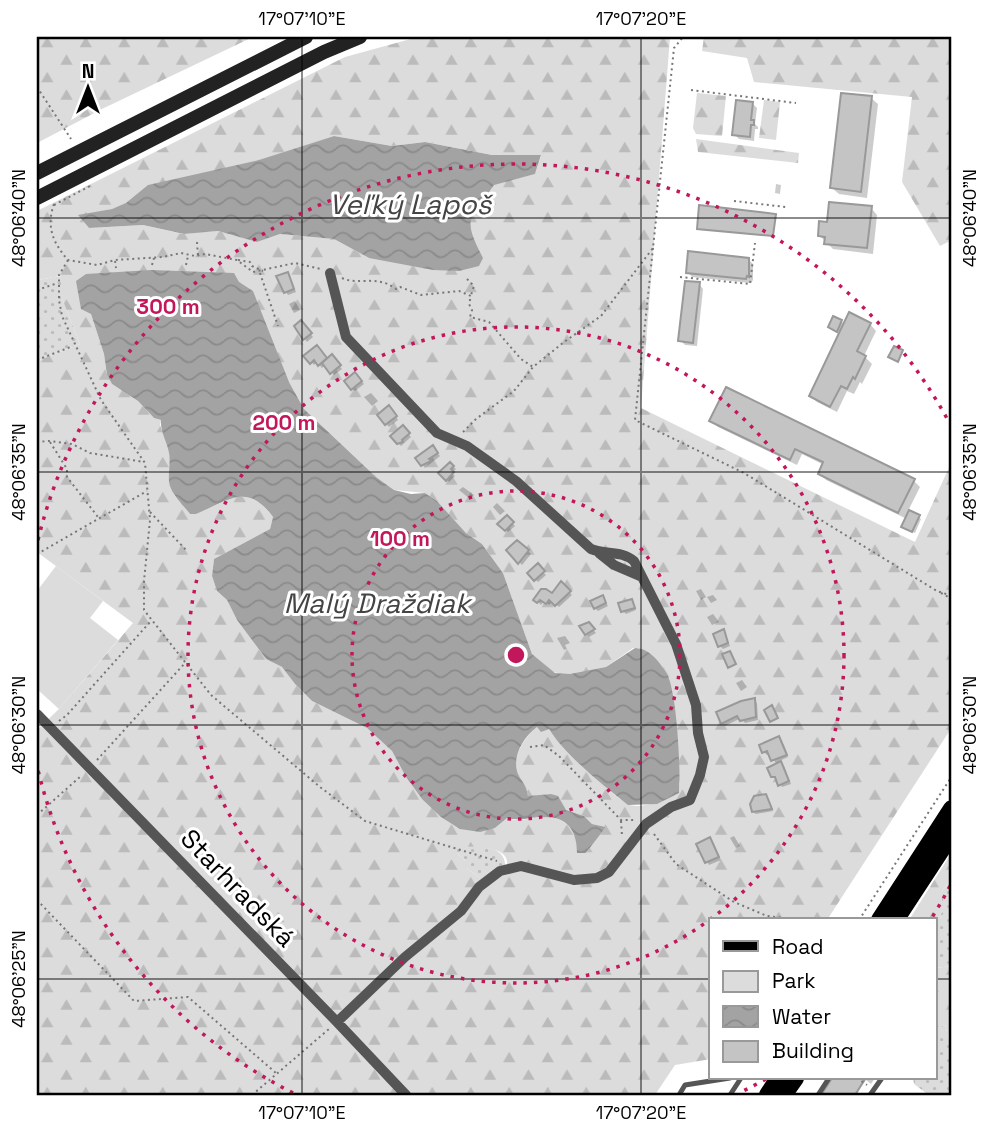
<svg xmlns="http://www.w3.org/2000/svg" width="989" height="1132" font-family="'Space Grotesk',sans-serif">
	<style>
		.grass { fill: url(#grass-dots) }
		.forest { fill: url(#forest-firs); fill-rule: evenodd }
		.park { fill: #dcdcdc }
		.water { fill: url(#water-waves) }
		.shadow { fill: #0003 }
		.building { fill: #c4c4c4; stroke: #999; stroke-width: 2 }
		.lines { fill: none; stroke-linecap: round; stroke-linejoin: round }
		.path { stroke: #777; stroke-width: 2; stroke-dasharray: 2 3.5; stroke-linecap: butt }
		.lane { stroke: #555; stroke-width: 5 }
		.street { stroke: #555; stroke-width: 10 }
		.secondary { stroke: #222; stroke-width: 14 }
		.primary { stroke: #000; stroke-width: 18 }
		.ticks { fill: none; stroke: #000; stroke-width: 2; stroke-opacity: 0.45 }
		.ring { fill: none; stroke: #c2185b; stroke-width: 3.5; stroke-dasharray: 3.5 7 }
		.labels { text-anchor: middle; stroke-width: 6; stroke-linejoin: round; paint-order: stroke }
		.street-label { font-size: 26px; fill: #000; stroke: #fff }
		.water-label { font-size: 28px; font-style: italic; fill: #444; stroke: #fff }
		.centre { fill: #c2185b; stroke: #fff; stroke-width: 3.5 }
		.ring-label { font-size: 21px; text-anchor: middle; font-weight: bold; fill: #c2185b; stroke: #fff; stroke-width: 6; stroke-linejoin: round; paint-order: stroke }
		.neatline { fill: none; stroke: #000; stroke-width: 2.5 }
		.ticks-label { font-size: 18px; text-anchor: middle; fill: #000 }
	</style>
	<defs>
		<pattern id="grass-dots" width="8" height="8" patternUnits="userSpaceOnUse" patternTransform="scale(1.75)"><rect width="8" height="8" fill="#dcdcdc"/><path d="M2 2h.1M6 6h.1" fill="none" stroke="#bbb" stroke-width="1.8" stroke-linecap="round"/></pattern>
		<pattern id="forest-firs" width="22" height="20" patternUnits="userSpaceOnUse" patternTransform="scale(1.75)"><rect width="22" height="20" fill="#dcdcdc"/><path d="M5 1l3.5 6h-7zM16 11l3.5 6h-7z" fill="#bbb"/></pattern>
		<pattern id="water-waves" width="16" height="10" patternUnits="userSpaceOnUse" patternTransform="scale(1.75)"><rect width="16" height="10" fill="#a3a3a3"/><path d="M0 5q4-4 8 0t8 0" fill="none" stroke="#8b8b8b"/></pattern>
	</defs>
	<rect width="100%" height="100%" fill="#fff"/>
	<path class="grass" d="M 62,276 L 61,296 L 80,344 L 37,361 L 37,280 Z
		M 457,845 C 479,848 509,842 505,872 L 489,884 L 481,884 L 479,877 L 466,868 L 466,861 L 457,853 Z
		M 952,878 L 952,966 L 935,968 L 935,924 L 942,912 L 942,891 Z
		M 945,1025 L 952,1047 L 952,1095 L 926,1093 L 914,1084 L 913,1078 L 935,1078 L 935,1029 Z"/>
	<path class="forest" d="M 37,37 L 253,37 L 104,108 L 37,143 Z
		M 418,37 L 670,37 L 641,408 L 915,542 L 952,461 L 952,727 L 827,920 L 711,920 L 711,1059 L 675,1065 L 655,1095 L 37,1095 L 37,730 L 59,709 L 133,623 L 37,552 L 37,361 L 80,344 L 61,296 L 61,276 L 37,280 L 37,211 L 345,57 ZM 334,136 L 392,146 L 425,142 L 492,155 L 541,156 L 535,174 L 494,184 L 470,219 L 469,232 L 369,258 L 334,239 L 280,234 L 257,242 L 218,231 L 183,234 L 143,225 L 89,228 L 79,216 L 112,209 ZM 91,314 L 289,382 L 304,409 L 376,477 L 394,490 L 425,493 L 437,501 L 466,533 L 482,544 L 503,573 L 532,654 L 553,672 L 562,674 L 579,674 L 606,667 L 633,648 L 639,648 L 680,783 L 679,793 C 664,799 646,809 630,805 C 617,801 557,743 549,729 L 537,727 C 525,737 513,754 517,771 C 520,782 526,782 528,797 L 551,794 L 566,810 L 584,816 L 592,824 L 606,827 L 586,853 L 578,853 C 577,833 568,817 545,817 C 530,816 524,823 507,818 L 495,828 L 422,799 L 406,777 L 392,751 L 367,728 L 312,701 L 295,684 L 282,667 L 266,659 L 237,620 L 227,600 L 217,591 L 212,576 L 214,559 L 270,529 L 273,517 C 246,482 231,500 196,514 L 190,514 L 174,495 L 169,451 L 160,425 L 161,420 L 154,418 L 138,401 L 112,384 L 107,375 L 104,354 ZM 457,846 C 469,847 487,846 498,851 C 520,861 497,884 482,884 L 479,877 L 466,868 L 466,861 L 457,853 Z
		M 704,37 L 952,38 L 952,240 L 940,246 L 902,182 L 912,97 L 754,82 L 747,58 L 702,51 Z
		M 697,93 L 726,96 L 722,136 L 696,134 L 693,128 Z
		M 764,100 L 780,102 L 776,140 L 759,138 Z
		M 696,139 L 799,153 L 798,163 L 698,152 Z
		M 952,852 L 952,878 L 942,891 L 942,912 L 936,923 L 935,920 L 909,920 Z
		M 952,966 L 952,1047 L 945,1025 L 935,1029 L 935,968 Z"/>
	<path class="park" d="M 56,566 L 103,601 L 90,618 L 118,640 L 59,709 L 37,689 L 37,591 Z"/>
	<path class="water" d="M 334,136 L 392,146 L 425,142 L 492,155 L 541,155 L 535,174 L 494,185 C 469,221 462,217 483,258 L 479,266 L 459,271 L 433,270 L 369,258 L 334,239 L 280,234 L 257,242 L 218,231 L 184,234 L 143,225 L 89,228 L 78,215 L 112,209 L 126,203 L 148,185 L 259,160 Z
		M 151,270 L 234,273 L 239,282 L 253,291 L 289,382 L 304,409 L 376,477 L 394,490 L 411,494 L 425,493 L 437,501 L 466,533 L 482,544 L 503,573 L 532,654 L 555,673 L 570,674 L 606,667 L 635,648 C 649,648 660,662 667,674 C 677,692 681,772 679,793 L 657,804 L 628,805 C 605,787 564,754 549,729 L 541,732 L 537,727 C 524,737 513,754 517,771 C 520,781 526,782 528,796 L 551,794 L 558,796 L 566,810 L 584,816 L 592,824 L 606,827 L 586,853 L 577,853 C 577,833 569,817 545,817 C 530,816 524,822 507,818 L 495,828 L 480,832 L 460,829 L 441,817 L 422,799 L 406,777 L 392,751 L 367,728 L 312,701 L 295,684 L 282,667 L 266,659 L 237,620 L 227,600 L 217,591 L 212,576 L 214,559 L 270,529 L 273,517 C 247,482 230,500 196,514 L 190,514 C 183,505 174,497 170,486 C 167,477 171,464 169,453 C 167,442 160,432 161,420 L 154,418 L 138,401 L 112,384 L 107,375 L 104,354 L 91,314 L 81,309 L 76,281 L 86,274 Z"/>
	<path class="shadow" d="M 871,98 L 878,104 L 867,198 L 839,194 L 832,188 Z
		M 753,104 L 757,108 L 755,124 L 758,127 L 758,129 L 755,129 L 754,141 L 739,139 L 734,134 Z
		M 776,184 L 781,185 L 780,194 L 775,193 Z
		M 871,208 L 877,215 L 873,254 L 833,249 L 820,236 L 828,224 Z
		M 748,259 L 753,264 L 753,280 L 751,283 L 692,277 L 688,272 Z
		M 288,274 L 296,292 L 288,295 L 286,292 Z
		M 699,284 L 703,289 L 697,346 L 685,345 L 680,340 Z
		M 295,301 L 300,310 L 294,313 L 289,304 Z
		M 841,321 L 845,325 L 870,324 L 876,331 L 864,356 L 872,364 L 862,384 L 860,382 L 854,394 L 847,391 L 837,412 L 817,402 L 811,396 L 841,333 L 830,327 Z
		M 301,323 L 313,337 L 307,342 L 296,326 Z
		M 317,347 L 328,360 L 332,357 L 342,369 L 334,375 L 325,365 L 322,368 L 317,362 L 314,365 L 306,356 Z
		M 355,374 L 364,384 L 355,391 L 352,389 Z
		M 371,393 L 378,401 L 372,406 L 364,397 Z
		M 392,410 L 398,420 L 389,427 L 379,415 Z
		M 711,421 L 914,481 L 920,487 L 908,511 L 921,519 L 915,533 L 906,529 L 907,519 L 826,480 L 820,473 L 824,465 L 802,454 L 797,465 L 718,427 Z
		M 403,427 L 411,437 L 401,446 L 392,436 Z
		M 433,448 L 440,456 L 425,468 L 423,465 Z
		M 450,464 L 456,469 L 452,473 L 455,476 L 449,482 L 441,473 Z
		M 463,487 L 474,495 L 470,499 L 459,490 Z
		M 497,503 L 505,511 L 500,515 L 493,507 Z
		M 507,517 L 515,526 L 508,532 L 500,524 Z
		M 524,547 L 531,554 L 522,565 L 508,550 Z
		M 537,566 L 546,575 L 538,582 L 529,573 Z
		M 562,584 L 572,595 L 559,607 L 553,601 L 549,605 L 544,601 L 541,605 L 535,599 L 552,595 Z
		M 701,589 L 706,597 L 701,600 L 696,591 Z
		M 713,595 L 717,600 L 711,603 L 707,597 Z
		M 602,597 L 608,606 L 598,611 L 595,608 Z
		M 631,601 L 636,610 L 626,614 L 623,611 Z
		M 713,614 L 719,622 L 712,625 L 707,617 Z
		M 588,624 L 596,633 L 589,637 L 582,627 Z
		M 724,631 L 730,646 L 723,649 L 720,646 Z
		M 565,636 L 570,643 L 565,645 L 567,649 L 564,650 L 557,638 Z
		M 742,680 L 747,687 L 741,691 L 736,683 Z
		M 754,700 L 757,703 L 758,720 L 745,723 L 741,718 L 725,726 L 722,723 Z
		M 781,741 L 788,757 L 779,761 L 784,766 L 791,784 L 782,787 L 777,779 L 772,776 L 777,765 L 770,754 L 767,755 L 764,752 L 761,746 Z
		M 766,796 L 773,811 L 756,814 L 753,812 Z
		M 734,836 L 740,846 L 736,848 L 730,838 Z
		M 712,842 L 721,860 L 709,865 L 698,845 Z
		M 834,1078 L 875,1078 L 871,1084 L 866,1080 L 856,1095 L 823,1095 Z"/>
	<path class="building" d="M 841,93 L 872,96 L 861,192 L 830,188 Z
		M 736,100 L 753,102 L 751,120 L 754,120 L 754,125 L 751,125 L 750,137 L 732,135 Z
		M 829,202 L 872,206 L 867,248 L 824,244 L 825,237 L 818,236 L 819,221 L 827,222 Z
		M 699,205 L 776,214 L 773,236 L 697,229 Z
		M 688,251 L 749,258 L 749,277 L 747,276 L 746,279 L 686,273 Z
		M 288,272 L 294,289 L 284,293 L 276,276 Z
		M 685,281 L 700,282 L 693,343 L 678,341 Z
		M 849,312 L 871,323 L 857,351 L 866,356 L 855,379 L 853,377 L 847,389 L 841,386 L 830,407 L 809,396 Z
		M 833,316 L 842,320 L 837,332 L 828,327 Z
		M 301,320 L 312,333 L 303,340 L 294,326 Z
		M 317,345 L 327,358 L 318,366 L 314,360 L 310,364 L 303,356 Z
		M 894,346 L 903,350 L 898,362 L 888,357 Z
		M 332,354 L 341,365 L 330,374 L 322,363 Z
		M 355,372 L 362,381 L 351,390 L 344,381 Z
		M 726,387 L 915,479 L 898,513 L 818,474 L 823,462 L 795,449 L 790,460 L 709,421 Z
		M 389,405 L 397,416 L 385,425 L 377,415 Z
		M 403,425 L 410,433 L 402,440 L 403,442 L 397,444 L 390,436 Z
		M 433,445 L 438,453 L 429,459 L 431,461 L 421,466 L 415,458 Z
		M 450,462 L 454,466 L 451,469 L 454,472 L 446,481 L 438,473 Z
		M 909,510 L 920,515 L 912,532 L 901,527 Z
		M 507,515 L 514,522 L 505,531 L 497,524 Z
		M 517,540 L 529,550 L 518,564 L 506,550 Z
		M 538,563 L 545,571 L 534,581 L 527,573 Z
		M 561,581 L 571,591 L 555,606 L 549,600 L 546,604 L 540,600 L 537,603 L 533,600 L 541,589 L 546,589 L 552,593 Z
		M 603,595 L 606,603 L 594,609 L 590,601 Z
		M 632,599 L 635,608 L 621,612 L 618,603 Z
		M 589,622 L 595,629 L 585,635 L 579,626 Z
		M 724,629 L 728,643 L 718,647 L 713,634 Z
		M 730,651 L 736,664 L 728,668 L 722,654 Z
		M 755,698 L 756,717 L 740,721 L 737,716 L 721,724 L 716,712 L 741,701 Z
		M 772,705 L 778,718 L 770,722 L 764,710 Z
		M 779,736 L 787,755 L 771,761 L 767,751 L 762,753 L 759,745 Z
		M 781,761 L 789,781 L 778,786 L 775,777 L 771,777 L 767,768 Z
		M 766,794 L 772,809 L 752,812 L 750,804 L 754,796 Z
		M 710,837 L 719,857 L 705,863 L 696,844 Z
		M 832,1078 L 863,1078 L 865,1079 L 855,1095 L 821,1095 Z"/>
	<g class="lines">
		<path class="path" d="M 37,87 L 71,139
			M 691,90 L 796,103
			M 734,201 L 786,207
			M 54,204 C 46,227 53,243 68,260 L 97,265 L 115,260 L 163,257 L 181,253 L 195,256 L 205,254 L 237,260 L 253,272 L 295,263 L 321,269
			M 54,205 L 90,186
			M 653,248 L 635,420 L 744,473 L 937,591 L 952,596
			M 198,255 L 197,243 L 199,239
			M 68,260 L 59,275 L 59,300 L 62,316 L 101,400 L 145,463 L 150,520 L 144,581 L 144,610 L 211,695 L 320,787 L 365,821 L 497,861
			M 238,260 L 250,262 L 252,266 L 263,271
			M 115,261 L 116,268
			M 152,265 L 154,258
			M 186,265 L 188,256
			M 260,273 L 278,326
			M 680,277 L 750,284 L 755,243
			M 342,278 C 359,286 376,274 396,289 L 400,287 L 421,295 L 459,291 L 471,296 L 469,304 L 472,310 L 470,317 L 489,322 L 521,359 L 533,367
			M 467,279 L 474,286 L 471,295
			M 37,290 L 58,283
			M 37,360 L 73,346
			M 463,432 L 476,419 L 514,391 L 533,367 L 564,342 L 601,316 L 653,248 L 674,48 L 683,37
			M 37,442 L 49,441 L 72,444 L 90,453 L 144,462
			M 50,442 L 67,469 L 67,477 L 98,517
			M 150,512 L 186,550
			M 37,554 L 147,491
			M 941,593 L 952,599
			M 59,721 L 67,715 L 150,622
			M 530,747 L 544,745 L 559,756 L 621,820 L 636,820
			M 97,760 L 185,663
			M 37,815 L 81,776
			M 621,821 L 622,836
			M 654,834 L 676,864 L 734,902 L 767,916 L 801,920
			M 37,900 L 134,1001 L 188,997 L 276,1073
			M 859,920 L 952,776
			M 857,1078 L 867,1085
			M 37,1094 L 39,1095
			M 252,1095 L 329,1029"/>
		<path class="lane" d="M 679,1095 L 685,1085 L 730,1078
			M 730,1095 L 741,1078
			M 818,1095 L 829,1078
			M 870,1095 L 882,1078"/>
		<path class="street" d="M 330,273 L 346,337 L 437,433 L 467,446 L 516,481 L 591,549 C 606,555 621,550 634,561 L 676,644 L 696,705 L 698,733 L 704,757 L 700,775 L 690,800 L 671,807 L 646,824 L 609,872 L 597,878 L 574,880 L 521,866 L 500,871 L 479,887 L 461,911 L 405,957 L 337,1022
			M 599,553 L 614,565 L 642,577
			M 37,714 L 337,1022 L 406,1095"/>
		<path class="secondary" d="M 37,173 L 306,37
			M 37,198 L 324,52 L 360,37"/>
		<path class="primary" d="M 880,920 L 952,809
			M 895,920 L 952,833
			M 768,1095 L 779,1078
			M 783,1095 L 795,1078"/>
	</g>
	<path class="ticks" d="M 302,37 L 302,1095M 641,37 L 641,1095M 37,218 L 952,218M 37,472 L 952,472M 37,725 L 952,725M 37,979 L 711,979M 935,979 L 952,979"/>
	<g class="ring">
		<circle cx="516" cy="655" r="164"/>
		<circle cx="516" cy="655" r="328"/>
		<path d="M950 886A492 492 0 0 1 931 919M766 1079A492 492 0 0 1 739 1093M293 1093A492 492 0 0 1 38 770M38 540A492 492 0 0 1 950 424"/>
	</g>
	<g class="labels">
		<g class="street-label">
			<text transform="translate(238 888) rotate(46)" y="9">Starhradská</text>
		</g>
		<g class="water-label">
			<text x="410" y="214">Veľký Lapoš</text>
			<text x="377" y="613">Malý Draždiak</text>
		</g>
	</g>
	<circle cx="516" cy="655" r="10" class="centre"/>
	<g class="ring-label">
		<text x="168" y="314">300 m</text>
		<text x="284" y="430">200 m</text>
		<text x="400" y="546">100 m</text>
	</g>
	<rect width="989" height="1132" fill="none" stroke="#ffffff" stroke-width="77"/>
	<rect x="709" y="918" width="228" height="161" fill="#ffffff" stroke="#999999" stroke-width="2"/>
	<rect x="723" y="941" width="35" height="10" fill="#000000" stroke="#999999" stroke-width="2"/>
	<text x="772" y="954" font-size="21" fill="#000000">Road</text>
	<rect x="723" y="971" width="35" height="21" fill="#dcdcdc" stroke="#999999" stroke-width="2"/>
	<text x="772" y="988" font-size="21" fill="#000000">Park</text>
	<rect x="723" y="1006" width="35" height="21" fill="url(#water-waves)" stroke="#999999" stroke-width="2"/>
	<text x="772" y="1024" font-size="21" fill="#000000">Water</text>
	<rect x="723" y="1041" width="35" height="21" fill="#c4c4c4" stroke="#999999" stroke-width="2"/>
	<text x="772" y="1058" font-size="21" fill="#000000">Building</text>
	<g transform="translate(88 88)" stroke="#ffffff" stroke-width="5" paint-order="stroke">
	<path d="M0-5L12 26L0 18L-12 26Z" fill="#000000"/>
	<text y="-10" font-size="19" font-weight="bold" text-anchor="middle" fill="#000000">N</text>
	</g>
	<rect x="38" y="38" width="912" height="1056" class="neatline"/>
	<g class="ticks-label">
		<text x="302" y="25">17°07'10"E</text>
		<text x="641" y="25">17°07'20"E</text>
		<text transform="translate(19 218) rotate(-90)" y="6">48°06'40"N</text>
		<text transform="translate(970 218) rotate(-90)" y="6">48°06'40"N</text>
		<text transform="translate(19 472) rotate(-90)" y="6">48°06'35"N</text>
		<text transform="translate(970 472) rotate(-90)" y="6">48°06'35"N</text>
		<text transform="translate(19 725) rotate(-90)" y="6">48°06'30"N</text>
		<text transform="translate(970 725) rotate(-90)" y="6">48°06'30"N</text>
		<text transform="translate(19 979) rotate(-90)" y="6">48°06'25"N</text>
		<text x="302" y="1119">17°07'10"E</text>
		<text x="641" y="1119">17°07'20"E</text>
	</g>
</svg>
